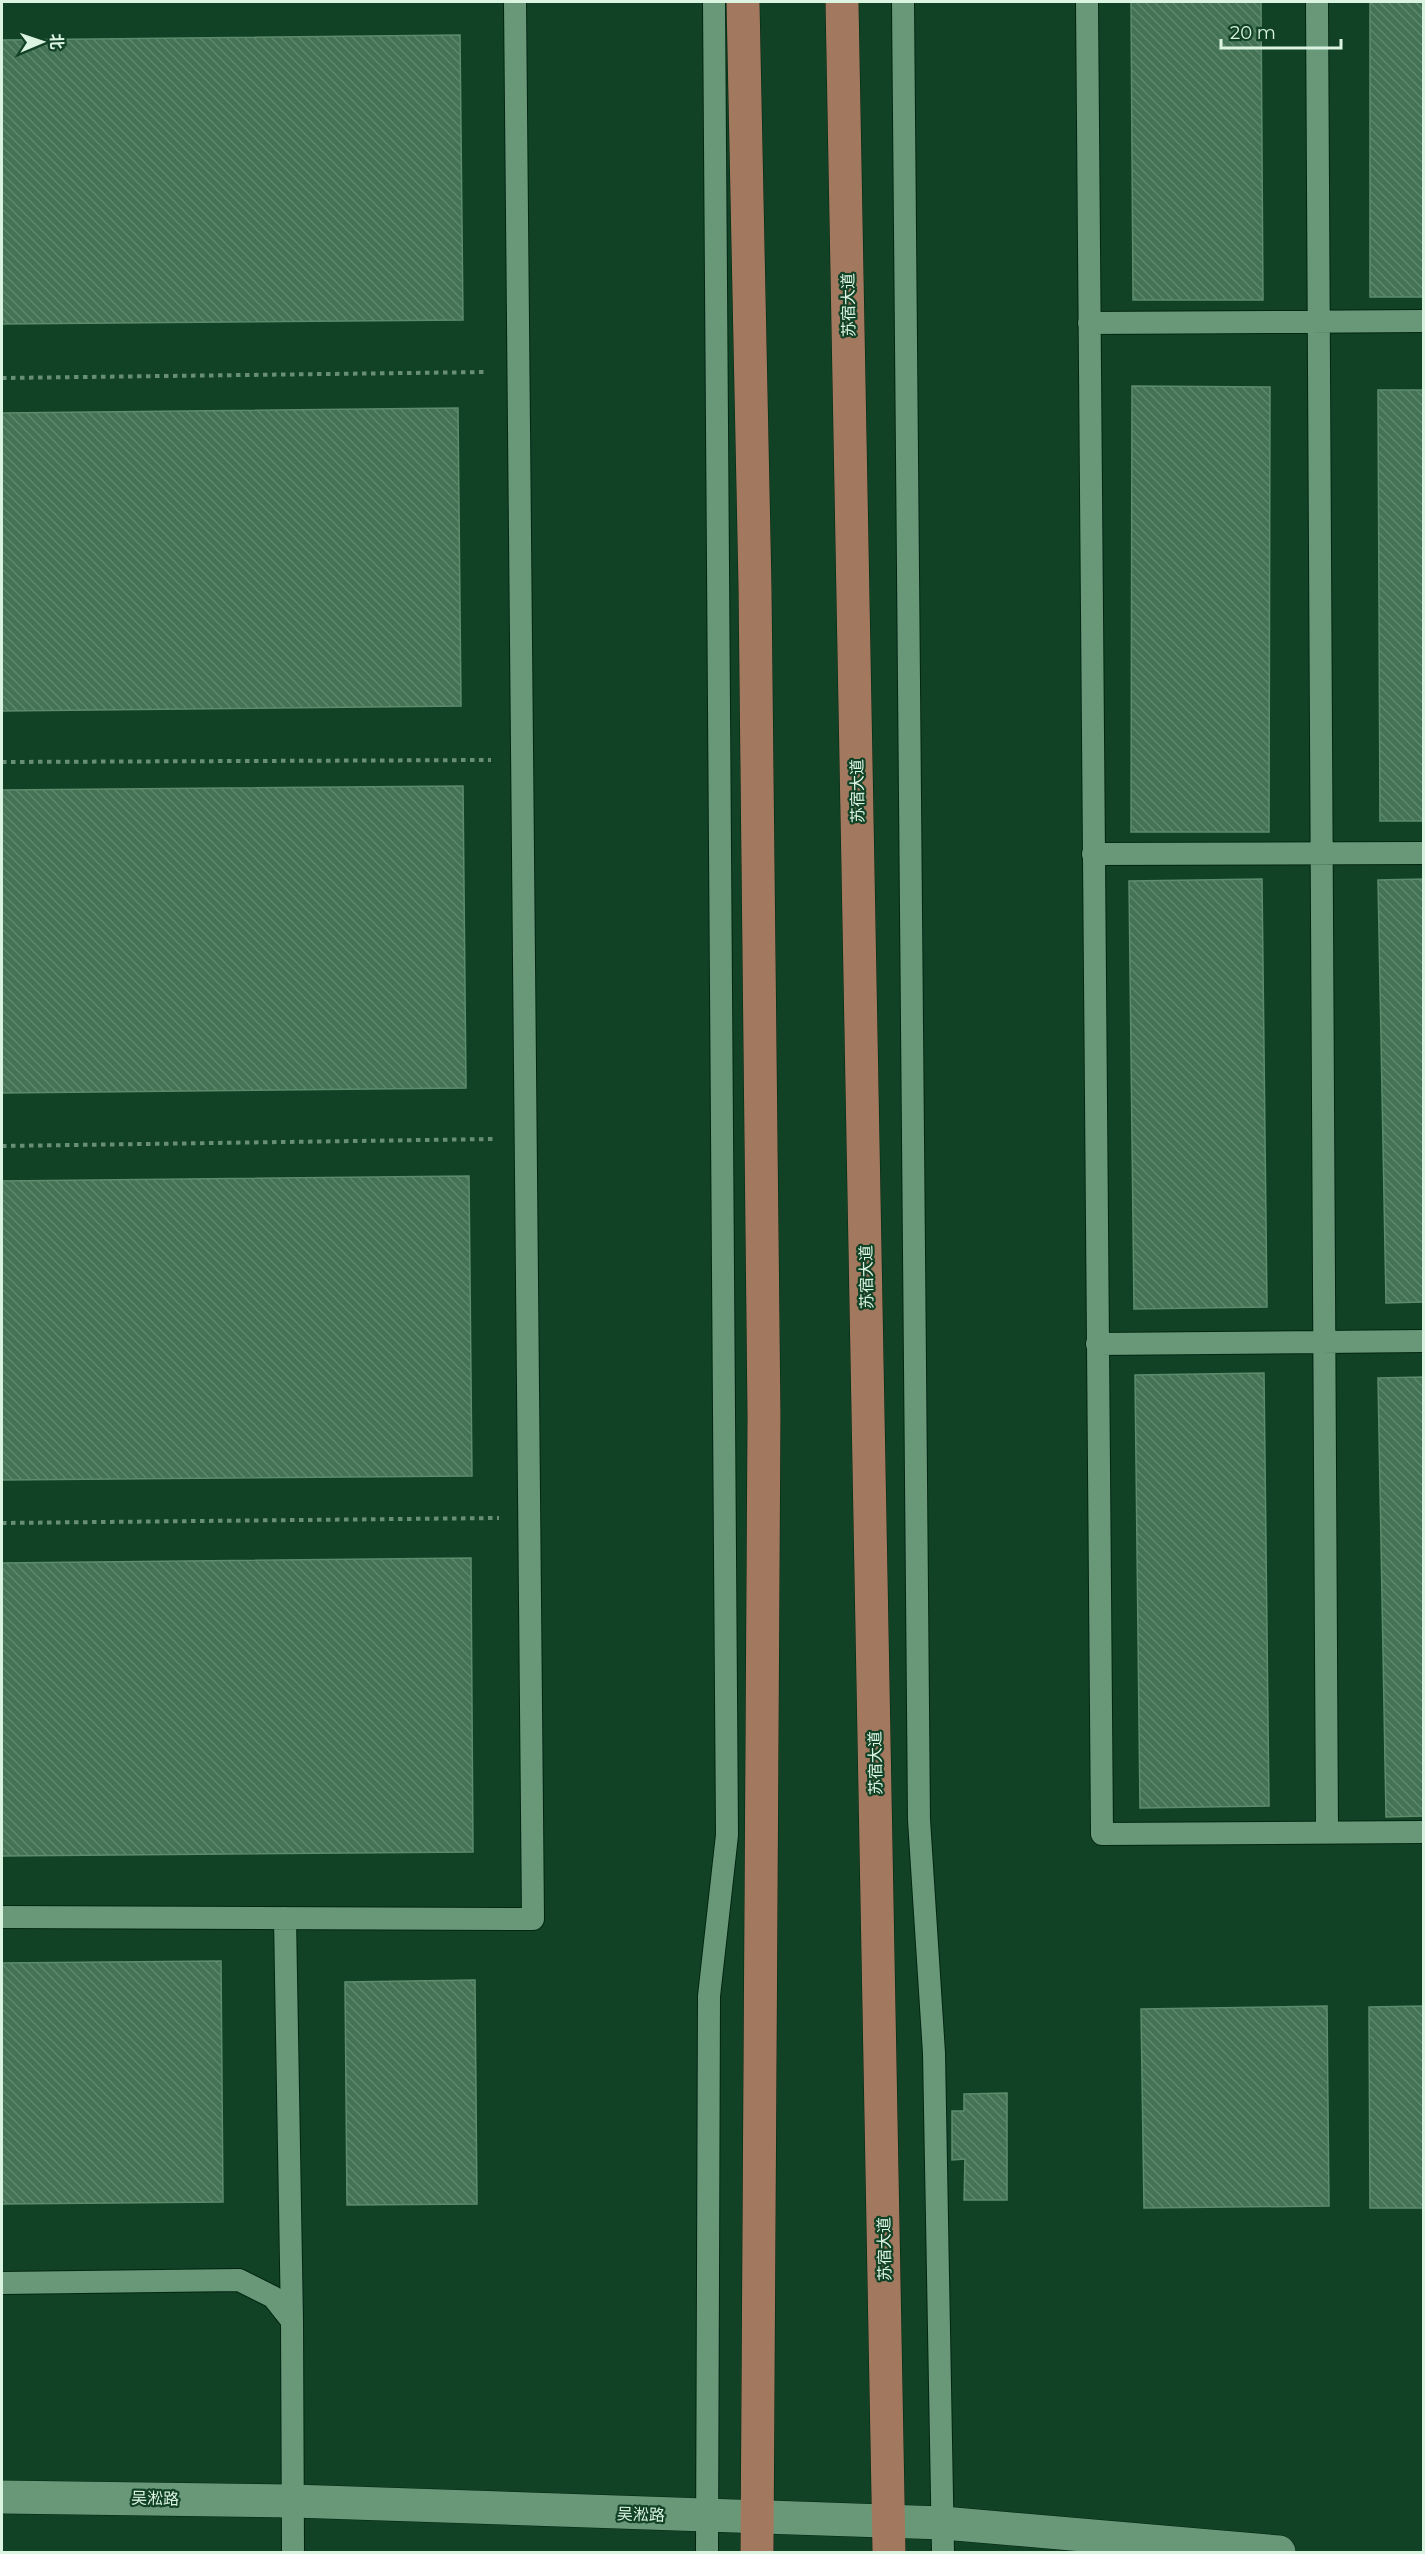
<svg xmlns="http://www.w3.org/2000/svg" width="1425" height="2554" font-family="Montserrat,'Noto Sans SC',sans-serif">
	<style>
		.building { fill: url(#building-back-hatch); stroke: #5d8c6d; stroke-width: 1.5 }
		.lines { fill: none; stroke-linecap: round; stroke-linejoin: round }
		.lane-casing { stroke: #022612; stroke-width: 24 }
		.secondary-casing { stroke: #022612; stroke-width: 34 }
		.primary-casing { stroke: #022612; stroke-width: 34 }
		.path { stroke: #688e76; stroke-width: 4; stroke-dasharray: 4.5 4.5; stroke-linecap: butt }
		.lane { stroke: #689878; stroke-width: 22 }
		.secondary { stroke: #689878; stroke-width: 33 }
		.primary { stroke: #a2795e; stroke-width: 33 }
		.labels { text-anchor: middle; stroke-width: 4.5; stroke-linejoin: round; paint-order: stroke }
		.street-label { font-size: 16px; fill: #dbf4e2; stroke: #124226 }
	</style>
	<defs>
		<pattern id="building-back-hatch" width="6" height="6" patternUnits="userSpaceOnUse" patternTransform="scale(1.5)"><rect width="6" height="6" fill="#437254"/><path d="M-1 5l2 2M0 0l6 6M5-1l2 2" fill="none" stroke="#5e876c"/></pattern>
	</defs>
	<rect width="100%" height="100%" fill="#124226"/>
	<path class="building" d="M 1131,2 L 1261,2 L 1263,300 L 1133,300 Z
		M 1370,2 L 1424,2 L 1424,297 L 1370,297 Z
		M 460,35 L 463,320 L 2,324 L 2,40 Z
		M 1132,386 L 1270,387 L 1269,832 L 1131,832 Z
		M 1378,390 L 1424,390 L 1424,821 L 1380,821 Z
		M 458,408 L 461,706 L 2,711 L 2,413 Z
		M 463,786 L 466,1088 L 2,1093 L 2,790 Z
		M 1262,879 L 1267,1307 L 1134,1309 L 1129,881 Z
		M 1424,879 L 1424,1302 L 1386,1303 L 1378,880 Z
		M 469,1176 L 472,1476 L 2,1480 L 2,1181 Z
		M 1264,1373 L 1269,1806 L 1140,1808 L 1135,1375 Z
		M 1424,1377 L 1424,1816 L 1386,1817 L 1378,1378 Z
		M 471,1558 L 473,1852 L 2,1856 L 2,1563 Z
		M 221,1961 L 223,2202 L 2,2204 L 2,1963 Z
		M 475,1980 L 477,2204 L 347,2205 L 345,1982 Z
		M 1327,2006 L 1329,2206 L 1144,2208 L 1141,2009 Z
		M 1424,2006 L 1424,2208 L 1370,2208 L 1369,2007 Z
		M 1007,2093 L 1007,2200 L 964,2200 L 965,2159 L 952,2160 L 952,2111 L 964,2111 L 964,2094 Z"/>
	<g class="lines">
		<g class="lane-casing">
			<path id="lane" d="M 903,2 L 919,1820 L 934,2053 L 943,2552
				M 1087,2 L 1102,1834 L 1424,1832
				M 1317,2 L 1327,1832
				M 1089,323 L 1424,321
				M 1093,854 L 1424,853
				M 1097,1344 L 1424,1341
				M 2,1917 L 533,1919 L 515,2
				M 285,1918 L 292,2321
				M 2,2283 L 239,2280 L 273,2297 L 292,2321 L 293,2552
				M 707,2552 L 709,1996 L 727,1835 L 714,2"/>
		</g>
		<g class="secondary-casing">
			<path id="secondary" d="M 2,2497 L 293,2501 L 943,2523 L 1279,2552"/>
		</g>
		<g class="primary-casing">
			<path id="primary" d="M 743,2 L 755,587 L 764,1416 L 757,2552
				M 842,2 L 889,2552"/>
		</g>
		<path class="path" d="M 2,378 L 488,372
			M 2,762 L 491,760
			M 2,1146 L 495,1139
			M 2,1523 L 499,1518"/>
		<use href="#lane" class="lane"/>
		<use href="#secondary" class="secondary"/>
		<use href="#primary" class="primary"/>
	</g>
	<g class="labels">
		<g class="street-label">
			<text transform="translate(848 305) rotate(-91)" y="6">苏宿大道</text>
			<text transform="translate(857 791) rotate(-91)" y="6">苏宿大道</text>
			<text transform="translate(866 1277) rotate(-91)" y="6">苏宿大道</text>
			<text transform="translate(875 1763) rotate(-91)" y="6">苏宿大道</text>
			<text transform="translate(884 2249) rotate(-91)" y="6">苏宿大道</text>
			<text transform="translate(155 2498) rotate(1)" y="6">吴淞路</text>
			<text transform="translate(641 2514) rotate(2)" y="6">吴淞路</text>
		</g>
	</g>
	<rect width="1425" height="2554" fill="none" stroke="#dbf4e2" stroke-width="6"/>
	<g transform="translate(42 42) rotate(88)" stroke="#124226" stroke-width="4.5" paint-order="stroke">
	<path d="M0-4.5L10 22L0 15L-10 22Z" fill="#dbf4e2"/>
	<text y="-9" font-size="16" font-weight="bold" text-anchor="middle" fill="#dbf4e2">北</text>
	</g>
	<path d="M1221 39v9h120v-9" fill="none" stroke="#dbf4e2" stroke-width="3"/>
	<text x="1230" y="39" font-size="18" fill="#dbf4e2" stroke="#124226" stroke-width="4.5" paint-order="stroke">20 m</text>
</svg>
